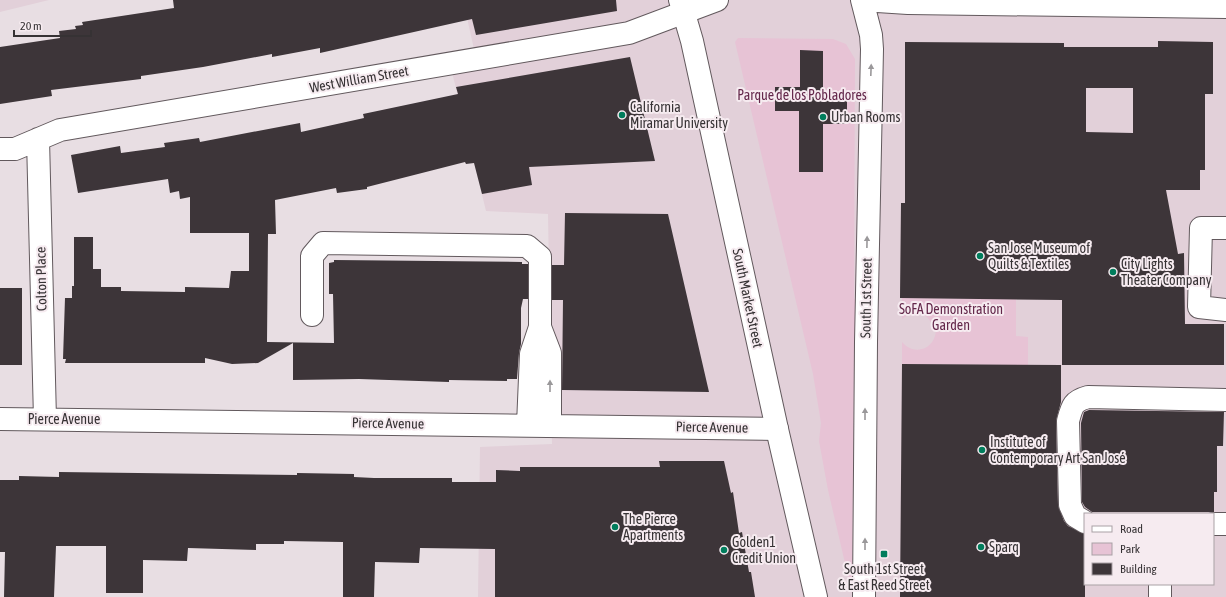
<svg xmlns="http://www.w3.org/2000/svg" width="1226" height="597" font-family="'Asap Condensed',sans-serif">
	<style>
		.built { fill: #e2d0d9; fill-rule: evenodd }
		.green { fill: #e7c3d5 }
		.building { fill: #3d3539; fill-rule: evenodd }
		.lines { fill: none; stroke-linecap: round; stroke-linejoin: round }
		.minor-casing { stroke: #62595d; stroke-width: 24 }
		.major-casing { stroke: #62595d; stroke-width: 24 }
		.minor { stroke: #fff; stroke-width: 22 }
		.major { stroke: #fff; stroke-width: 22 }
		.oneway { fill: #9a989a }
		.poi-dot { fill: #007d5c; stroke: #f6ebf0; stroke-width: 1.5 }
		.labels { text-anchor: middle; stroke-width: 4; stroke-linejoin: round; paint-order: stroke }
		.street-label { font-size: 14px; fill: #363234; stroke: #f6ebf0 }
		.park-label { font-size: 14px; fill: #64284b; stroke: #f6ebf0 }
		.poi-label { font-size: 14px; fill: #363234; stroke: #f6ebf0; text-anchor: start }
	</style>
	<rect width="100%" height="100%" fill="#e8dee3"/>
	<path class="built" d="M 0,0 L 49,0 L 0,12 Z
		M 463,0 L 1226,0 L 1226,597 L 478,597 L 480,447 L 552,444 L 548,214 L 486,211 L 452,72 L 478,67 ZM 1085,514 L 1213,514 L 1213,584 L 1085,584 Z"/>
	<path class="green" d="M 738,38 L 833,39 L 846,44 L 855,59 L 854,299 L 857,300 L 857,338 L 854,339 L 852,593 L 828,490 L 819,441 L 821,423 L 813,374 L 735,42 Z
		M 902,298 L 1016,299 L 1016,336 L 1028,337 L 1028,365 L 902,364 L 902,342 C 914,356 934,350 936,331 C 928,314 919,307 902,319 Z"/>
	<path class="building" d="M 173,0 L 616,0 L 617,11 L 476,35 L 472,19 L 320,53 L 320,48 L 272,57 L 272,54 L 203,67 L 141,76 L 141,79 L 51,90 L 52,96 L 0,104 L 0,47 L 60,38 L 59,31 L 76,29 L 75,26 L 83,25 L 82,22 L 174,8 Z
		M 1158,41 L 1213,42 L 1213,94 L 1205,94 L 1205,170 L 1200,170 L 1200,190 L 1166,190 L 1178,254 L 1184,253 L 1185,324 L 1224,324 L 1224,365 L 1062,365 L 1062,300 L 900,298 L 901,203 L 905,203 L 905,42 L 1064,43 L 1064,47 L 1158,47 ZM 1086,88 L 1133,88 L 1133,133 L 1086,132 Z
		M 800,50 L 823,51 L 823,99 L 847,99 L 847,124 L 823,124 L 823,172 L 799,172 L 799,111 L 775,111 L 775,87 L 800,87 Z
		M 630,57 L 655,161 L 529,167 L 532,185 L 482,194 L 474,163 L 466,164 L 465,162 L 367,187 L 367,189 L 337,193 L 336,188 L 275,200 L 276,234 L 268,234 L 267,342 L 334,343 L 333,294 L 329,294 L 329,263 L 334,262 L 334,260 L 522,262 L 522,264 L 528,264 L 528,299 L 523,299 L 521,308 L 521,344 L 519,353 L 517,379 L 507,379 L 507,381 L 449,380 L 449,382 L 359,379 L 293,380 L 293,343 L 258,363 L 232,364 L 205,358 L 205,363 L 65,363 L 66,359 L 63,359 L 65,298 L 72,298 L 72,286 L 74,286 L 74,237 L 93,237 L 93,269 L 101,269 L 101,287 L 121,287 L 121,291 L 185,292 L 185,287 L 229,288 L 231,271 L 249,271 L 249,233 L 190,233 L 190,197 L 180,199 L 179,191 L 170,193 L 168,179 L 78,193 L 71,155 L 120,146 L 121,153 L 165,147 L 164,143 L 199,138 L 200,142 L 300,123 L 301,132 L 364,118 L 363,114 L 458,94 L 456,87 Z
		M 565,213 L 668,214 L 709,392 L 562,390 L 563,300 L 552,300 L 552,265 L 564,265 Z
		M 0,288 L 22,288 L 22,365 L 0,365 Z
		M 902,364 L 1061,365 L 1061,402 L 1056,421 L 1058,505 L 1064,521 L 1068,526 L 1085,534 L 1085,597 L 900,597 Z
		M 1089,410 L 1224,412 L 1223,446 L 1217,446 L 1217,492 L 1214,492 L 1214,512 L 1092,512 L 1085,507 L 1082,502 L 1081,423 L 1084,412 Z
		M 659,461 L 724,461 L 731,493 L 733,492 L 739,533 L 742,532 L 749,572 L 751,572 L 755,597 L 495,597 L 495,549 L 420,548 L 419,563 L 375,562 L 374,597 L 343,597 L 343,542 L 284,541 L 284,544 L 256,544 L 256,550 L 188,548 L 187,561 L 143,560 L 143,593 L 106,593 L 106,546 L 56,546 L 54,597 L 4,597 L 5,552 L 0,552 L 0,480 L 19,480 L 19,476 L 59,477 L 59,472 L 297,475 L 297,473 L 354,474 L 354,477 L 374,478 L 452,478 L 452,482 L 496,482 L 496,470 L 520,471 L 520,467 L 660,467 Z"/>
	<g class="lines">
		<g class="minor-casing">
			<path id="minor" d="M 862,0 L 871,35 L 872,49 L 866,342 L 864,597
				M 862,0 L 908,3 L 1226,7
				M 38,139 L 45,419
				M 0,149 L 15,149 L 60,130 L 629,33 L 717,0
				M 1226,228 L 1201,228 L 1199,307 L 1226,310
				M 312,315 L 312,256 L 323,243 L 527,246 L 540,257 L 540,327 L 531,354 L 528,425
				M 540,327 L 550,353 L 550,425
				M 0,419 L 777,429
				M 1085,522 L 1075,516 L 1070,505 L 1068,421 C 1072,406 1073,401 1088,397 L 1226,400
				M 1213,524 L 1226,524
				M 1160,584 L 1160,597"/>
		</g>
		<g class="major-casing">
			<path id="major" d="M 680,0 L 692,41 L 777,429 L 816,597"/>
		</g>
		<use href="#minor" class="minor"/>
		<use href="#major" class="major"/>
	</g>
	<defs><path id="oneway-solid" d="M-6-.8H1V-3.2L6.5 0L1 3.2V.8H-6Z"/></defs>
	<g class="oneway">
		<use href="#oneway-solid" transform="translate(871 70) rotate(-88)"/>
		<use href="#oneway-solid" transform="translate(867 242) rotate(-89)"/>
		<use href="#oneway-solid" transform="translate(550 386) rotate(-90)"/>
		<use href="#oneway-solid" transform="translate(865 414) rotate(-90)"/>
		<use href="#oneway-solid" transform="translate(865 544) rotate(-90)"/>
	</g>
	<g class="poi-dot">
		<circle cx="622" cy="115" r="4"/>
		<circle cx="823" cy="117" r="4"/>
		<circle cx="980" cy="256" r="4"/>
		<circle cx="1113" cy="272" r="4"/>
		<circle cx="982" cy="450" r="4"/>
		<circle cx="615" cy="527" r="4"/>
		<circle cx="981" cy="547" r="4"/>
		<circle cx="724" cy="550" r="4"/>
		<rect x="880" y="550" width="8" height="8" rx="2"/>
	</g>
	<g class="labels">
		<g class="street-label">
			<text transform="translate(359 79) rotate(-10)" y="5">West William Street</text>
			<text transform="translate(41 279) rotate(-91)" y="5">Colton Place</text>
			<text transform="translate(748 298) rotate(78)" y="5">South Market Street</text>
			<text transform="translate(866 298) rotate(-89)" y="5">South 1st Street</text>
			<text x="64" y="424">Pierce Avenue</text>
			<text transform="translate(388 423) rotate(1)" y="5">Pierce Avenue</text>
			<text transform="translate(712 427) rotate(1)" y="5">Pierce Avenue</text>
		</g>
		<g class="park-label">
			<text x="802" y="100">Parque de los Pobladores</text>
			<text x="951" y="314">SoFA Demonstration<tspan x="951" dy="16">Garden</tspan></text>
		</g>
		<g class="poi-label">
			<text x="630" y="112">California<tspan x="630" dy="16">Miramar University</tspan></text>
			<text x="831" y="122">Urban Rooms</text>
			<text x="988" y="253">San Jose Museum of<tspan x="988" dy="16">Quilts &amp; Textiles</tspan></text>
			<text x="1121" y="269">City Lights<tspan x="1121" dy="16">Theater Company</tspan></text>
			<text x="990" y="447">Institute of<tspan x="990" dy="16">Contemporary Art San José</tspan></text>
			<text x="623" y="524">The Pierce<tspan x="623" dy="16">Apartments</tspan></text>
			<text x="732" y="547">Golden1<tspan x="732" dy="16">Credit Union</tspan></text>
			<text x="989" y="552">Sparq</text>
			<text x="884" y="574" text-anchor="middle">South 1st Street<tspan x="884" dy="16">&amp; East Reed Street</tspan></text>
		</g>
	</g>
	<rect x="1084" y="513" width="130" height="72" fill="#f6ebf0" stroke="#a9a1a5"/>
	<rect x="1092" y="526" width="20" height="6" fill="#ffffff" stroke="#a9a1a5"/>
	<text x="1120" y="533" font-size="12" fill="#363234">Road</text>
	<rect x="1092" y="543" width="20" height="12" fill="#e7c3d5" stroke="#a9a1a5"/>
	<text x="1120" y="553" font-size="12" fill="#363234">Park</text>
	<rect x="1092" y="563" width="20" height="12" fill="#3d3539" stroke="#a9a1a5"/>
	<text x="1120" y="573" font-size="12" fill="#363234">Building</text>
	<path d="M14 30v6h77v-6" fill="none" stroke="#363234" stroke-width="2"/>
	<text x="20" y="30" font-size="12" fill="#363234" stroke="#f6ebf0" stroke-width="3" paint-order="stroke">20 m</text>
</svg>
